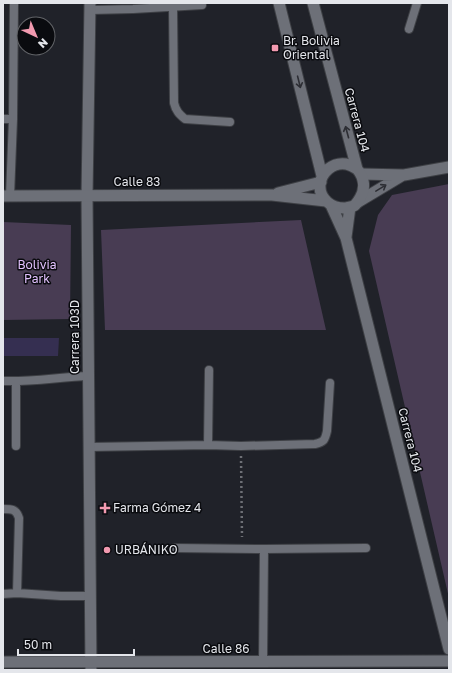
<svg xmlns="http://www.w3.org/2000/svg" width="452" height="673" font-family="'Golos Text',sans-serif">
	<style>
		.green { fill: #483c53 }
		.building { fill: #352f51 }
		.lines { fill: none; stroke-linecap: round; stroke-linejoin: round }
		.service-casing { stroke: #3e4045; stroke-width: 10 }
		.minor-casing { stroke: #3e4045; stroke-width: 13 }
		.tertiary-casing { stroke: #3e4045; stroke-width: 13 }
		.path { stroke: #6e7076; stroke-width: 2.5; stroke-dasharray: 2 3; stroke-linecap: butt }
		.service { stroke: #6d7078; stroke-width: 8 }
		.minor { stroke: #6d7078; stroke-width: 11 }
		.tertiary { stroke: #6d7078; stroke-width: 11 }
		.oneway { stroke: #2d2e34 }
		.poi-dot { fill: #f29ab0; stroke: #0a0b0f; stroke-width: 1.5 }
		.labels { text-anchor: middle; stroke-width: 3; stroke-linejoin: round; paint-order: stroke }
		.poi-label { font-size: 12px; fill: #e4e6eb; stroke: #0a0b0f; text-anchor: start }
		.street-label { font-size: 12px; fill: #e4e6eb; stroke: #0a0b0f }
		.park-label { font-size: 12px; fill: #e1c0fd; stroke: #0a0b0f }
	</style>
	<rect width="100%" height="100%" fill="#202229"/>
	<path class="green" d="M 449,184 L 449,598 L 369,251 L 378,215 L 392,195 Z
		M 301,220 L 326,330 L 105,330 L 101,230 Z
		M 3,222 L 71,225 L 70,319 L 3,320 Z"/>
	<path class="building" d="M 3,338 L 59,338 L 58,356 L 3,356 Z"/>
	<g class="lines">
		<g class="service-casing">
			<path id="service" d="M 173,7 L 174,103 C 176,111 179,114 185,119 L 230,122
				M 90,10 L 133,9 L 202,5
				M 409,29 L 417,3
				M 3,119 L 13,119
				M 10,196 L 13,119 L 14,3
				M 3,381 C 32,382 60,377 89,376
				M 16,381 L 16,446
				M 208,445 L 209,370
				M 89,447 L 208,445 L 241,446 L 315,444 C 324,442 325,440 327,431 L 330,383
				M 3,509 C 12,509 16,509 19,518 L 17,593
				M 174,548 L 264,549 L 366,548
				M 3,594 L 17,593 L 61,596 L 90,596
				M 263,662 L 264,549"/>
		</g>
		<g class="minor-casing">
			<path id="minor" d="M 90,3 L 87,196 L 91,670
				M 361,174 L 404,175 L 449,167
				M 358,202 L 403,175
				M 3,662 L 449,661"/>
		</g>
		<g class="tertiary-casing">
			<path id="tertiary" d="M 279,3 L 322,176
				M 313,3 L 357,169 C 364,177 366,188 360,198 C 359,200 357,203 355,205 C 353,207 349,207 346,208 C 332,209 319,199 320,185 C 321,172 333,162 346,164 C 350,165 354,167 357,169
				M 278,193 L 321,182
				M 3,196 L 272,195 L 326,201
				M 331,205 L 346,238 L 449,649
				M 346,237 L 350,207"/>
		</g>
		<path class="path" d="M 241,456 L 242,537"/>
		<use href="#service" class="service"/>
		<use href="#minor" class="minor"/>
		<use href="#tertiary" class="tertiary"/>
	</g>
	<defs><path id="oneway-shaft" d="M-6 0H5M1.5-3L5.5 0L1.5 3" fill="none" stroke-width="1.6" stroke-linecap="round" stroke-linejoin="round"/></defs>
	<g class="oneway">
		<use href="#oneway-shaft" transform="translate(299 82) rotate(76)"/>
		<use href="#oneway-shaft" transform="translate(347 132) rotate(-105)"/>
		<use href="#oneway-shaft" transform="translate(381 188) rotate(-31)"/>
	</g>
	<g class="poi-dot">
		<rect x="271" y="44" width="8" height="8" rx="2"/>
		<path d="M103 502h4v4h4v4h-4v4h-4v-4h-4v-4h4z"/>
		<circle cx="107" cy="550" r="4"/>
	</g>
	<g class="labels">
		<g class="poi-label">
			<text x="283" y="45">Br. Bolivia<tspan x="283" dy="14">Oriental</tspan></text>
			<text x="113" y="512">Farma Gómez 4</text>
			<text x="115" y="554">URBÁNIKO</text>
		</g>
		<g class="street-label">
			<text transform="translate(357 120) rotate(75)" y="4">Carrera 104</text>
			<text x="137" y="186">Calle 83</text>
			<text transform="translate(75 337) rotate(-90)" y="4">Carrera 103D</text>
			<text transform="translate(410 440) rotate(76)" y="4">Carrera 104</text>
			<text x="226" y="653">Calle 86</text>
		</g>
		<g class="park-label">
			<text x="37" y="269">Bolivia<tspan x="37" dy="14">Park</tspan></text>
		</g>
	</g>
	<rect width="452" height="673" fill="none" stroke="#e4e6eb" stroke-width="8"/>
	<g transform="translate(36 36) rotate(136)"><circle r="19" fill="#0a0b0f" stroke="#616367"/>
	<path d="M0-3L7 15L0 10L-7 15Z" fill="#f29ab0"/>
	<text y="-6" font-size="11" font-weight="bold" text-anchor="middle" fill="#e4e6eb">N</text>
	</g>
	<path d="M18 649v6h116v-6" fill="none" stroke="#e4e6eb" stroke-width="2"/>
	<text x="24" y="649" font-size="12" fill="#e4e6eb" stroke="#0a0b0f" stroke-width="3" paint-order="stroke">50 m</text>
</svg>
